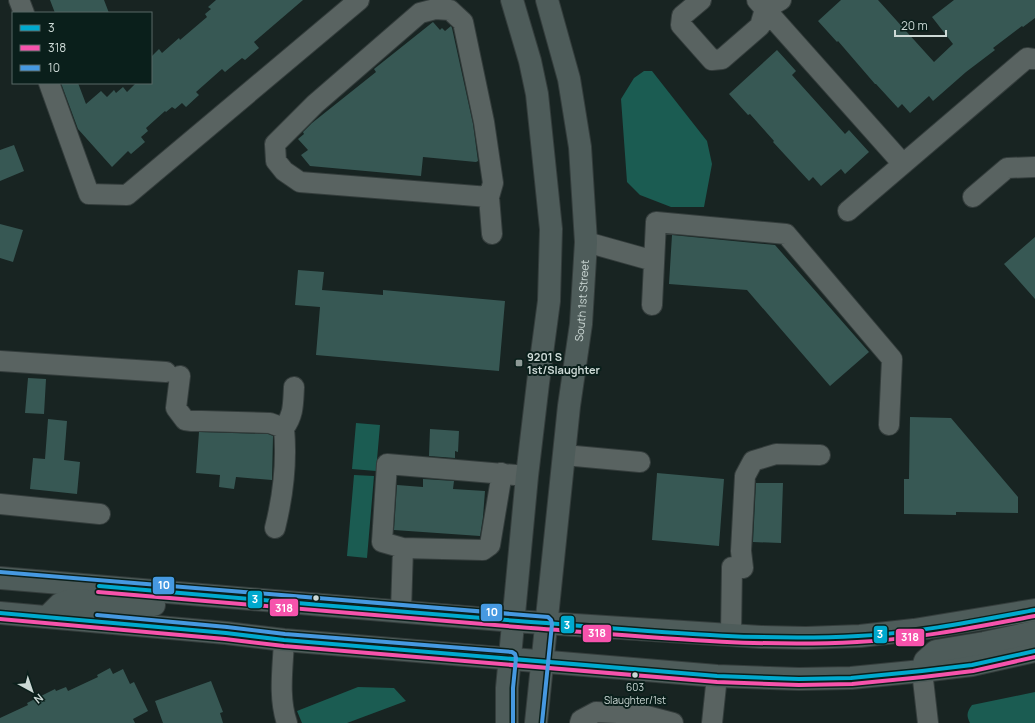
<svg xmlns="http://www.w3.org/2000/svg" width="1035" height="723" font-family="Manrope,sans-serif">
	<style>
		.water { fill: #1b5c52 }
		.building { fill: #375854 }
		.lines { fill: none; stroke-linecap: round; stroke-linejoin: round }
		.minor-casing { stroke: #343d3c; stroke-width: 22 }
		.major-casing { stroke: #343d3c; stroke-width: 24 }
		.minor { stroke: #596361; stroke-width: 20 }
		.major { stroke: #4e5c5a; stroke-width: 22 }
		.bus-1-casing { stroke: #0a1f1b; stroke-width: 7 }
		.bus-2-casing { stroke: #0a1f1b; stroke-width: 7 }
		.bus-3-casing { stroke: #0a1f1b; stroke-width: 7 }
		.bus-1 { stroke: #00a9ce; stroke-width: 4 }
		.bus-2 { stroke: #f653ac; stroke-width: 4 }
		.bus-3 { stroke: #4699e1; stroke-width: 4 }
		.poi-dot { fill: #8e9a97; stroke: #0a1f1b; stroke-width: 1.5 }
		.bus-dot { fill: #cdd9d6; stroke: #0a1f1b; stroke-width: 1.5 }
		.labels { text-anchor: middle; stroke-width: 4; stroke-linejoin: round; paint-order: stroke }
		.bus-label { font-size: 10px; fill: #cdd9d6; stroke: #0a1f1b }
		.street-label { font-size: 11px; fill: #cdd9d6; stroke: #0a1f1b }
		.poi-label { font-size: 11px; font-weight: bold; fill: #cdd9d6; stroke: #0a1f1b; text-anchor: start }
		.line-badge { stroke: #0a1f1b; stroke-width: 1.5 }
		.badge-label { font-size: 11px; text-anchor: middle; font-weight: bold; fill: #fff }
	</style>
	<rect width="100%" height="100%" fill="#182422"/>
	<path class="water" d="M 644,71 L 652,71 L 707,141 L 712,164 L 704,207 L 671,207 L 640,195 L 627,182 L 621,99 L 634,78 Z
		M 356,423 L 380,425 L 376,471 L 352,469 Z
		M 354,475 L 374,476 L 367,558 L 347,556 Z
		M 358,687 L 394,688 L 406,701 L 347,723 L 302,723 L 297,711 Z
		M 1035,692 L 1035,723 L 970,723 C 966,715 967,712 972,705 Z"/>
	<path class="building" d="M 50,0 L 104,0 L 109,13 L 55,13 Z
		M 216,0 L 303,0 L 254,42 L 259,48 L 245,60 L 242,58 L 225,72 L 222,69 L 196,92 L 199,95 L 186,107 L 182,103 L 175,109 L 172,107 L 166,112 L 165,111 L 146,128 L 148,131 L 141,137 L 145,142 L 131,154 L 128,151 L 112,167 L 78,129 L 61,83 L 78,83 L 86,104 L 101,91 L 107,97 L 114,90 L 116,93 L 123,87 L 127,92 L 136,83 L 151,83 L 151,57 L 159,49 L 162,53 L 179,38 L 180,40 L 207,17 L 205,14 L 211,9 L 208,7 Z
		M 841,0 L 878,0 L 934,62 L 953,44 L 932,17 L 954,0 L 1035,0 L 1035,18 L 1023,27 L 1022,26 L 993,48 L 995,50 L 966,72 L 933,101 L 929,96 L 910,113 L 902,104 L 898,108 L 876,84 L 875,84 L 838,41 L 837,42 L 818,21 Z
		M 433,22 L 440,30 L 442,28 L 445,31 L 451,26 L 452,28 L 473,124 L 478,161 L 476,162 L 423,157 L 421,176 L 310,166 L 301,155 L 308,150 L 298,139 L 304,134 L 303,132 L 312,123 L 376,72 L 374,69 Z
		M 777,50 L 796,71 L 792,75 L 845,134 L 849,130 L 869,152 L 845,174 L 841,169 L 821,186 L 813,177 L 809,181 L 773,142 L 774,141 L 750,114 L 748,115 L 729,94 Z
		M 14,145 L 24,171 L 0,181 L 0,150 Z
		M 0,224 L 23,230 L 13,262 L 0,258 Z
		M 672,235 L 775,245 L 869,352 L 830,386 L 747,290 L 669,284 Z
		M 1035,237 L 1035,299 L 1004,264 Z
		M 298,270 L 324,272 L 322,290 L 383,295 L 383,290 L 505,301 L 499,371 L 316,355 L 320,307 L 295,305 Z
		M 28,378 L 46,379 L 44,414 L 25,413 Z
		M 910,417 L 951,418 L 1018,497 L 1018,513 L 956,512 L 956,515 L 904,514 L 904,479 L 909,479 Z
		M 48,419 L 67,421 L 64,460 L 80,462 L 77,494 L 30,489 L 33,458 L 45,459 Z
		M 430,429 L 459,431 L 458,452 L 455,451 L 455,458 L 429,456 Z
		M 199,432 L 268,434 L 273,436 L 272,480 L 236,477 L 234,489 L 219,487 L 220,475 L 196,473 Z
		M 657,473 L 724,479 L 719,546 L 652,540 Z
		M 423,479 L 454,481 L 453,489 L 485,491 L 483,517 L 480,536 L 394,530 L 397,485 L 423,487 Z
		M 756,483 L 783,483 L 781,543 L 753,542 Z
		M 110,668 L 113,674 L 123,669 L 130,684 L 134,682 L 148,711 L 133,719 L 135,723 L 0,723 L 0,718 L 28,705 L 27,703 L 55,689 L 56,691 L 66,687 L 68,691 L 98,677 L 97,675 Z
		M 211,681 L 223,712 L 220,713 L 223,723 L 163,723 L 155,701 Z"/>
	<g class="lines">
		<g class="minor-casing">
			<path id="minor" d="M 19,0 L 24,13
				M 701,0 L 682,16 L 681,25 L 712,60 L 722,59 L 760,26 L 765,9
				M 757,0 L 765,9 L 781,0
				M 765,9 L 903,164 L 848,211
				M 49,83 L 89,194 L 127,195 L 359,0
				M 903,164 L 1027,58 L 1035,59
				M 489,197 L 300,182 L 284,171 L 276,161 L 275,144 L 315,104 L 420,13 L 435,9 L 450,10 L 463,22 L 484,122 L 493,183 L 489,197 L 492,234
				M 973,197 L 1007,168 L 1035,167
				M 586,242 L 654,261
				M 652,305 L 656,222 L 786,234 L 892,359 L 889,425
				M 0,361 L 166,372
				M 180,376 L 176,408 L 185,420 L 192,421 L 202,421 L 270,423 L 284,428 C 287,461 283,496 275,528
				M 284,428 C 294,415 293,403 294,387
				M 564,455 L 640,462
				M 0,504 L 100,514
				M 403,548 L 483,550 L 490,545 L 502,473
				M 743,568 L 741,551 L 745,476 L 753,461 L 776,454 L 820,455
				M 401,611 L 403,548 L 382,542 L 387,464 L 527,476
				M 731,635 L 732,567
				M 284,640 C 283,667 278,697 287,723
				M 922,671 L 928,723
				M 580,723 L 581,720 L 596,712 L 639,714 L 673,723
				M 712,723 L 717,676"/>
		</g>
		<g class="major-casing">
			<g id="major">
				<path d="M 0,578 L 513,621 L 761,637 L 806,638 L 860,636 L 914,630 L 1035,610"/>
				<path d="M 0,613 L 226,633 L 284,640 L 717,676 L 799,679 L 851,678 L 922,671 L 972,665 L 1035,651"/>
				<path d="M 47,617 L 60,604 L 71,600 L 154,605"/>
				<path d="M 922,671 L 925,661 L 936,651 L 984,643 L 1035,632"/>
				<path d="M 507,723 L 507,688 L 527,476 L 538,383 L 549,301 L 551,229 L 537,94 L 530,61 L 512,0"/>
				<path id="s1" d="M 536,723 L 569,406 L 581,324 L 586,242 L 580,147 L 569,79 L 547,0"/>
			</g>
		</g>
		<use href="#minor" class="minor"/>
		<use href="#major" class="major"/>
		<g class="bus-1-casing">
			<path id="bus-1" d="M 99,586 C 239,598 378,610 518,621 C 630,629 745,642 858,636 C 917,633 976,621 1035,610
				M 0,613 L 226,633 L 284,640 L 717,676 L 799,679 L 851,678 L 922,671 L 972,665 L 1035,651"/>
		</g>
		<g class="bus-2-casing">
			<path id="bus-2" d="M 98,592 C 238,604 378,616 518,627 C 630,635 744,648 857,642 C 917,639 976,627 1035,616
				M 0,619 L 225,639 L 284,646 L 717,682 L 799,685 L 852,684 L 923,677 L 973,671 L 1035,657"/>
		</g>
		<g class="bus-3-casing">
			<path id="bus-3" d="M 0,572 L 548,617 L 551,620 L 552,624 L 542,723
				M 97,615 L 227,627 L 285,634 L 512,652 L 515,654 L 516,658 L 513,688 L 513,723"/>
		</g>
		<use href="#bus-1" class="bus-1"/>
		<use href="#bus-2" class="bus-2"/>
		<use href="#bus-3" class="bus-3"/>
	</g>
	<rect class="poi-dot" x="515" y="359" width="8" height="8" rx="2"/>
	<g class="bus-dot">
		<circle cx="316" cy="598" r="3.5"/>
		<circle cx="635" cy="675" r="3.5"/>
	</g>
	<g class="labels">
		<g class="bus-label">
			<text x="635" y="691">603<tspan x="635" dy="13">Slaughter/1st</tspan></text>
		</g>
		<g class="street-label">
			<text dy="4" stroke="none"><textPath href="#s1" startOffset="425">South 1st Street</textPath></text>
		</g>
		<g class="poi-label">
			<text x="527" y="361">9201 S<tspan x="527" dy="13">1st/Slaughter</tspan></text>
		</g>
	</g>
	<g class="line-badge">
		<rect x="152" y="576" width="23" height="19" rx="4" fill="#4699e1"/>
		<rect x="247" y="590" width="16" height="19" rx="4" fill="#00a9ce"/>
		<rect x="269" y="598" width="30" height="19" rx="4" fill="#f653ac"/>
		<rect x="480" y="603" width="23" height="19" rx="4" fill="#4699e1"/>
		<rect x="560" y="615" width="15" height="19" rx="4" fill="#00a9ce"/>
		<rect x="582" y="624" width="30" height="19" rx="4" fill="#f653ac"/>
		<rect x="873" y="625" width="15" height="19" rx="4" fill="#00a9ce"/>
		<rect x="895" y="628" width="30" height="19" rx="4" fill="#f653ac"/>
	</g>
	<g class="badge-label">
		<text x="164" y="589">10</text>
		<text x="255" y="603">3</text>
		<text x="284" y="612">318</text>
		<text x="492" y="616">10</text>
		<text x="567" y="629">3</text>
		<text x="597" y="637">318</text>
		<text x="880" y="638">3</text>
		<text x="910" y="641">318</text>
	</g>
	<rect x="12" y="12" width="140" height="72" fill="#0a1f1b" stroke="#586966"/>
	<rect x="20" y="25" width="20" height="6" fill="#00a9ce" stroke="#586966"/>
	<text x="48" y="32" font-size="12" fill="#cdd9d6">3</text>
	<rect x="20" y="45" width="20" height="6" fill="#f653ac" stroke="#586966"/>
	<text x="48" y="52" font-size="12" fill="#cdd9d6">318</text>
	<rect x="20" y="65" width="20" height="6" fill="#4699e1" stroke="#586966"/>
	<text x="48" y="72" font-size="12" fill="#cdd9d6">10</text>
	<g transform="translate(32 691) rotate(140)" stroke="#0a1f1b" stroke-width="3" paint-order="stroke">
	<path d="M0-3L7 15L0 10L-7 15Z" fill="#cdd9d6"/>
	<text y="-6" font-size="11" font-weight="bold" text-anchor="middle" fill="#cdd9d6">N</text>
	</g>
	<path d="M895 30v6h51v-6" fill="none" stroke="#cdd9d6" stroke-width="2"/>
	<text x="901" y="30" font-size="12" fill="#cdd9d6" stroke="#0a1f1b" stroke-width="3" paint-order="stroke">20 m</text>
</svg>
